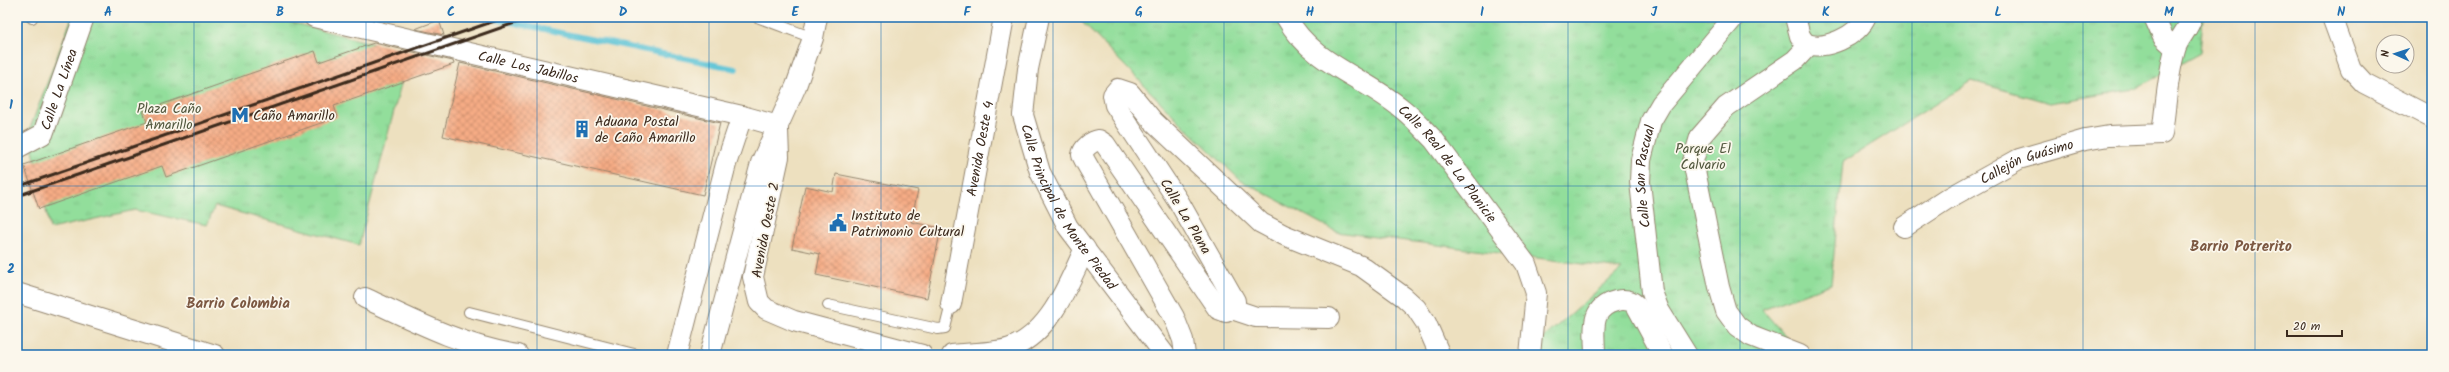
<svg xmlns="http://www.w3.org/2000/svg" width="2449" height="372" font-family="Kalam,sans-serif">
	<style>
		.grass { fill: url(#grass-tufts); stroke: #66845c }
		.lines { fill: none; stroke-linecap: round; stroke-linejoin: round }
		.stream { stroke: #59c2d5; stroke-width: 5.5 }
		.building { fill: url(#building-cross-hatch) }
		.service-casing { stroke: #94856e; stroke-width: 12 }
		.minor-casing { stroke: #94856e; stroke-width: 22 }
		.service { stroke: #fff; stroke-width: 10 }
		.minor { stroke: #fff; stroke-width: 20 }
		.rail { stroke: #3b2a1e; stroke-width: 3 }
		.grid { fill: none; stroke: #1f6fb2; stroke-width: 1; stroke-opacity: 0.55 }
		.labels { text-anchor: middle; stroke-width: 3.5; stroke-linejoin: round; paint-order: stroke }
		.street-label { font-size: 14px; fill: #3b2a1e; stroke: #fbf7ec }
		.park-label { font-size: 14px; fill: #51573d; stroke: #fbf7ec }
		.poi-label { font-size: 14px; fill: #3b2a1e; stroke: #fbf7ec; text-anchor: start }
		.neighbourhood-label { font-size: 15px; font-weight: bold; fill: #7c5842; stroke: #fbf7ec }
		.neatline { fill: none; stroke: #1f6fb2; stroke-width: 1.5 }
		.grid-label { font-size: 13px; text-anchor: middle; font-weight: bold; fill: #1f6fb2 }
	</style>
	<defs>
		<pattern id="grass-tufts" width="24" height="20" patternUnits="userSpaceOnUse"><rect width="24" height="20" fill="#92de9b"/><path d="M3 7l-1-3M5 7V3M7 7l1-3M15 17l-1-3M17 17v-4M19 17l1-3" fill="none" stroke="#7fbf85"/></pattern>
		<pattern id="building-cross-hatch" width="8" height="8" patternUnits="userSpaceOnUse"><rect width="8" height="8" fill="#f6ac85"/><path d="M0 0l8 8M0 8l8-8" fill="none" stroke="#c88c6c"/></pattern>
	</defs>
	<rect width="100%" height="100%" fill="#fbf7ec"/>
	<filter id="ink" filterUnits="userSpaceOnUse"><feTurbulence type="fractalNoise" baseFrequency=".025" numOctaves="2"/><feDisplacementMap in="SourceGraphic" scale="8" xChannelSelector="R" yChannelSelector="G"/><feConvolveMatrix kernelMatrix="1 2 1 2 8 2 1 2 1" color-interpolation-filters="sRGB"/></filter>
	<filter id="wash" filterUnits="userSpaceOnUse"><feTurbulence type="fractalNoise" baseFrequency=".012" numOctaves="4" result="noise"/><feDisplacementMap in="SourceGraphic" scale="16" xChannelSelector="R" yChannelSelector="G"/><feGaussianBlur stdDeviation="0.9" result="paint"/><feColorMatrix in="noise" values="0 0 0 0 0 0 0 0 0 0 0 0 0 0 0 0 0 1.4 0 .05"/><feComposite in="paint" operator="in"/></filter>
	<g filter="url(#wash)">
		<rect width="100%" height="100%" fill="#ede0bf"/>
		<path class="grass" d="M 72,17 L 271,17 L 409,53 L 359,245 L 215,206 L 207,225 L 135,210 L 50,229 L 29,131 Z
			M 1077,17 L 2203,17 L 2200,53 L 2135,89 L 2050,103 L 1972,81 L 1843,162 L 1831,284 L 1762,309 L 1801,355 L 1524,355 L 1622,269 L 1337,232 L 1240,180 L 1180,122 Z"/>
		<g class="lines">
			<path class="stream" d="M 485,17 L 736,69"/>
		</g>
		<g id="blocks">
			<path class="building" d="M 439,20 L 444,35 L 415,29 Z
				M 374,43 L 453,61 L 454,64 L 334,106 L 338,117 L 166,177 L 162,166 L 39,209 L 24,165 L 147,122 L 143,111 L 315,51 L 319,62 Z
				M 460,63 L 720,123 L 703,195 L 443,136 Z
				M 836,174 L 918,190 L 911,222 L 941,228 L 927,298 L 816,275 L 820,254 L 792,248 L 805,186 L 833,192 Z"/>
		</g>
	</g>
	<g filter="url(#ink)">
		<use href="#blocks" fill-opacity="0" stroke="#94856e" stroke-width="1"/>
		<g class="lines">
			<g class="service-casing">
				<path id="service" d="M 757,17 L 813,38
					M 32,18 L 32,17
					M 828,305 L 938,329 L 945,328 L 951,304
					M 469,312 L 638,355"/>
			</g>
			<g class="minor-casing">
				<g id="minor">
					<path id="s1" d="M 314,17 L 742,116 L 778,126"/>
					<path id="s2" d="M 1039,17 L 1028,69 L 1023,115 L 1040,172 L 1068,227 L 1165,355"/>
					<path id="s3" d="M 1286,17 C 1313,65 1361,75 1401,108 C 1413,117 1423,129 1434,140 L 1526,264 L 1536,293 L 1530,355"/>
					<path d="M 1795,17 L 1800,36 L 1805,43 C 1824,52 1859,35 1866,17"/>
					<path d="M 2154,17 L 2163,37 L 2175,48"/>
					<path d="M 2332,17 L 2351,69 L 2364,83 L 2432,118"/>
					<path d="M 778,130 L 779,157 L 753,277 L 759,302 L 766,309 L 794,321 L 922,355"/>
					<path id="s4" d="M 17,148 L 43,134 L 84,17"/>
					<path id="s5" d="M 1904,227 L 1947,199 L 2019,159 L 2085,140 L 2109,136 L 2162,134 C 2166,106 2167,78 2175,50 C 2178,38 2188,31 2192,17"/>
					<path d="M 17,293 L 215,355"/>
					<path d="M 365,298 C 414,321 465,347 518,355"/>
					<path id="s6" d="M 951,304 L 1004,17"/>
					<path d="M 1232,309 L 1256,317 L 1329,318"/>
					<path d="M 677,355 L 726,164 L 742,116"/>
					<path d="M 710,355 L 761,163 L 796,86 L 813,38 L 817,17"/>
					<path d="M 952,355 C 967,353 1000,353 1013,347 C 1051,331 1069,283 1085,248"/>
					<path d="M 1185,355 L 1183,340 L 1174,317 L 1085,161 L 1082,155 C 1083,148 1092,141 1099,140 L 1105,144 L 1218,309 L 1226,312 L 1235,306 L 1235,301 L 1179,202 L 1115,105 L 1113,95 L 1118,89 L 1130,93 L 1153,121 L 1261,223 L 1284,235 L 1361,266 L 1404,297 L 1416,308 L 1426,323 L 1440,355"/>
					<path d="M 1595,355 C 1595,332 1588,308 1616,301 C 1624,299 1631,300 1636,305 L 1663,355"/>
					<path id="s7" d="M 1687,355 L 1659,310 L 1652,292 L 1640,182 L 1641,160 L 1651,121 L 1661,104 L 1734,17"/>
					<path d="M 1800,355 L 1751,336 L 1737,326 L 1726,311 L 1719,287 L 1693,161 L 1700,137 L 1726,107 L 1795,60 L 1809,45"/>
				</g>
			</g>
			<use href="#service" class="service"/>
			<use href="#minor" class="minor"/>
			<path class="rail" d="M 17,187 L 506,17
				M 17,196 L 532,17"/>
		</g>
	</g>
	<path class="grid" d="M 194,17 L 194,355M 366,17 L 366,355M 537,17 L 537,355M 709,17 L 709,355M 881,17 L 881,355M 1053,17 L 1053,355M 1224,17 L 1224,355M 1396,17 L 1396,355M 1568,17 L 1568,355M 1740,17 L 1740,355M 1912,17 L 1912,355M 2083,17 L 2083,355M 2255,17 L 2255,355M 17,186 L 2432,186"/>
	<defs>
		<g id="metro-bare" transform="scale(1.38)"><path d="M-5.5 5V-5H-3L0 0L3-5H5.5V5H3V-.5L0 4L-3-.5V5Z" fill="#1f6fb2" stroke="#fbf7ec" stroke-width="2.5" paint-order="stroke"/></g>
		<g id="building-bare" transform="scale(1.38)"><path d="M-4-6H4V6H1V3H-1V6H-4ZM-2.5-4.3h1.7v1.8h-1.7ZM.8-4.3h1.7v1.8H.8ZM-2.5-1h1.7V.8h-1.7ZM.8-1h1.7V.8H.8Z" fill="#1f6fb2" stroke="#fbf7ec" stroke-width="2.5" paint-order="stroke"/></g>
		<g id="civic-bare" transform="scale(1.38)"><path d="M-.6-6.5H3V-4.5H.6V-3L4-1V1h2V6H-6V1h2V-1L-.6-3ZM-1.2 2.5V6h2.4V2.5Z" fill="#1f6fb2" stroke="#fbf7ec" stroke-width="2.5" paint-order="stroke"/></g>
	</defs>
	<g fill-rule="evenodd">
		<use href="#metro-bare" x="240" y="115"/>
		<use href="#building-bare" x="582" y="129"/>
		<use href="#civic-bare" x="838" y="223"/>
	</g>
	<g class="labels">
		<g class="street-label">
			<text dy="5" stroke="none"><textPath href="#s1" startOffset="220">Calle Los Jabillos</textPath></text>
			<text dy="5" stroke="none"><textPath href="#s4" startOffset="77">Calle La Línea</textPath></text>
			<text dy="5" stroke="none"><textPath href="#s6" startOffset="158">Avenida Oeste 4</textPath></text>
			<text dy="5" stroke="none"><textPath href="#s5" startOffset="140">Callejón Guásimo</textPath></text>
			<text dy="5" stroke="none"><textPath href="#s3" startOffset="221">Calle Real de La Planicie</textPath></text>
			<text dy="5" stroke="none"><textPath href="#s7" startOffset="189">Calle San Pascual</textPath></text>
			<text dy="5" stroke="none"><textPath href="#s2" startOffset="203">Calle Principal de Monte Piedad</textPath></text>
			<text transform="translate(1186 216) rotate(59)" y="5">Calle La Plana</text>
			<text transform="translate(765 230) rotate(-79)" y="5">Avenida Oeste 2</text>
		</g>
		<g class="park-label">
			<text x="169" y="113">Plaza Caño<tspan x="169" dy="16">Amarillo</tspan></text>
			<text x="1703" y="153">Parque El<tspan x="1703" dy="16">Calvario</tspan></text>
		</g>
		<g class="poi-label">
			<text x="253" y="120">Caño Amarillo</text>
			<text x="595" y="126">Aduana Postal<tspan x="595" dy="16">de Caño Amarillo</tspan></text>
			<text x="851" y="220">Instituto de<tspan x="851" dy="16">Patrimonio Cultural</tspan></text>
		</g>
		<g class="neighbourhood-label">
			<text x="2241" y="251">Barrio Potrerito</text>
			<text x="238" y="308">Barrio Colombia</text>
		</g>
	</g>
	<rect width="2449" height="372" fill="none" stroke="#fbf7ec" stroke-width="44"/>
	<g transform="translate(2395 54) rotate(273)"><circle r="19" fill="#fbf7ec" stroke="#aea59a"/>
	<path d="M0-3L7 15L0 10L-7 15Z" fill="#1f6fb2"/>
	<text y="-6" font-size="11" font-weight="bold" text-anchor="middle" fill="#3b2a1e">N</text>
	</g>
	<path d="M2287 330v6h55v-6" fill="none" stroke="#3b2a1e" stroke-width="2"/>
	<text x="2293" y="330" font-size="12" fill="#3b2a1e" stroke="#fbf7ec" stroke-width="3" paint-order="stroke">20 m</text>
	<rect x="22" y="22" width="2405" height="328" class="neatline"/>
	<g class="grid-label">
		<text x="108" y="16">A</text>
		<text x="280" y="16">B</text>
		<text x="451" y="16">C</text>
		<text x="623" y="16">D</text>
		<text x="795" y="16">E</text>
		<text x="967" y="16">F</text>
		<text x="1139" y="16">G</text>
		<text x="1310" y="16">H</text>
		<text x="1482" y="16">I</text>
		<text x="1654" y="16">J</text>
		<text x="1826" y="16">K</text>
		<text x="1998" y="16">L</text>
		<text x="2169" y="16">M</text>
		<text x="2341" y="16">N</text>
		<text x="11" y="109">1</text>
		<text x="11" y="273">2</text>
	</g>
</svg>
